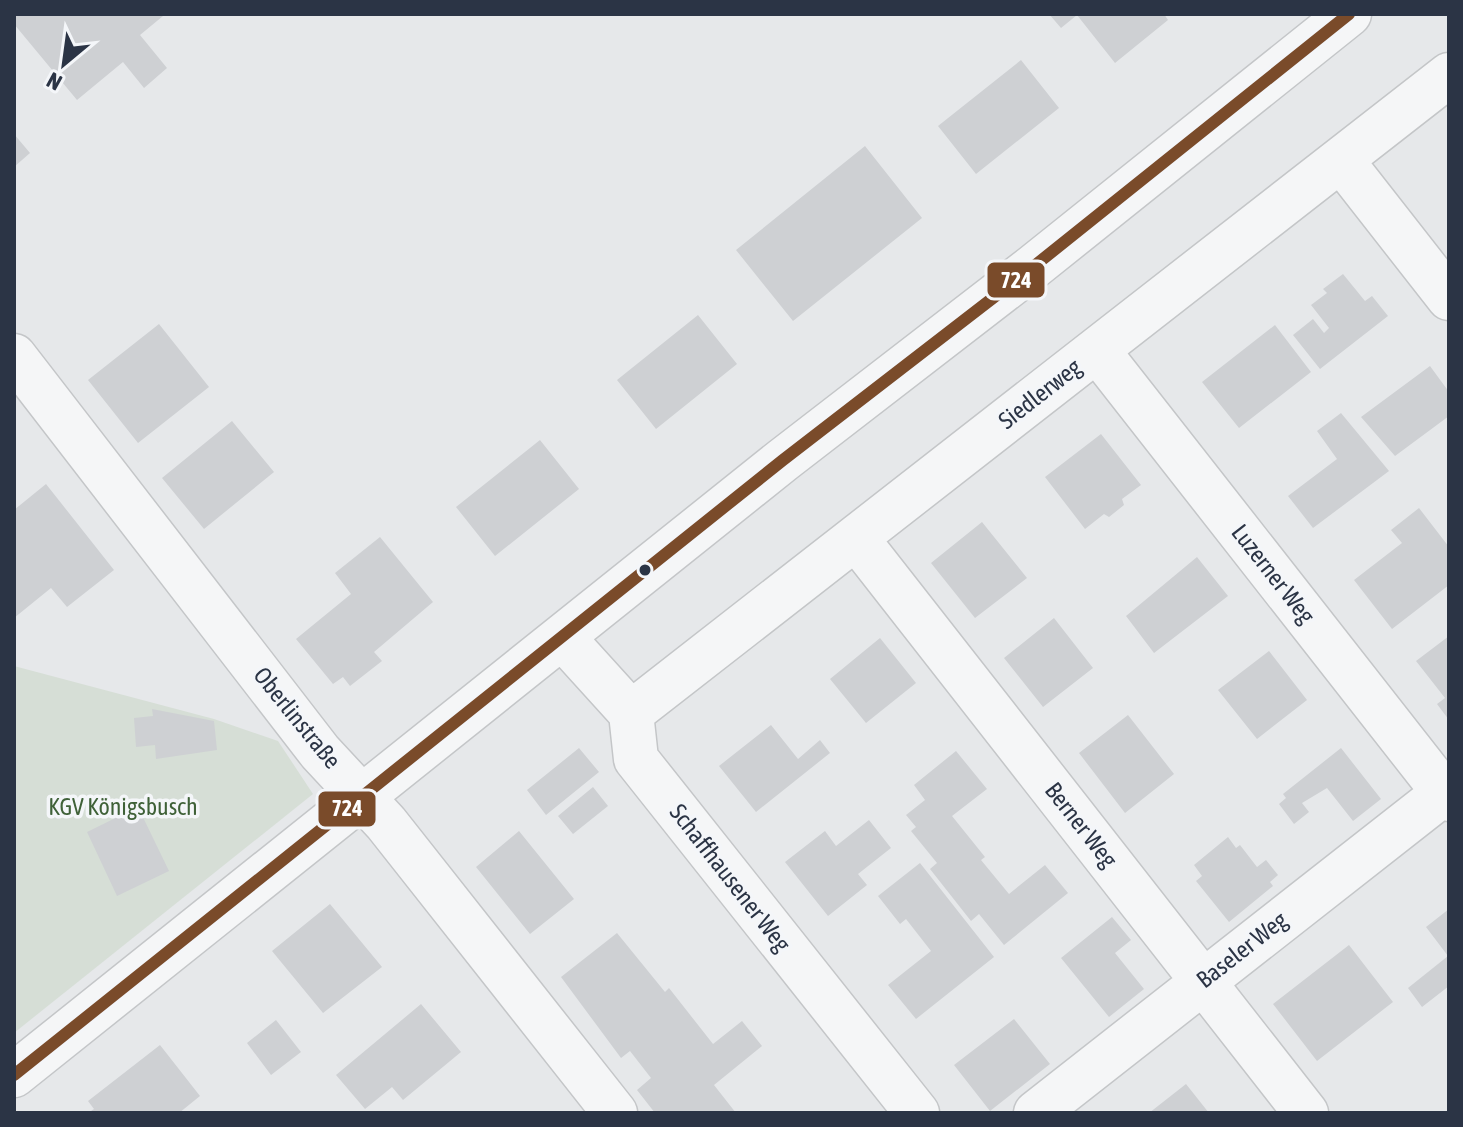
<svg xmlns="http://www.w3.org/2000/svg" width="1463" height="1127" font-family="'Asap Condensed',sans-serif">
	<style>
		.green { fill: #d6ded6 }
		.building { fill: #ced0d3 }
		.lines { fill: none; stroke-linecap: round; stroke-linejoin: round }
		.minor-casing { stroke: #c4c6c8; stroke-width: 47 }
		.minor { stroke: #f5f6f7; stroke-width: 44 }
		.bus-1-casing { stroke: #f4f6f9; stroke-width: 18 }
		.bus-1 { stroke: #7a4b2a; stroke-width: 12 }
		.bus-dot { fill: #2b3445; stroke: #f4f6f9; stroke-width: 3 }
		.labels { text-anchor: middle; stroke-width: 7; stroke-linejoin: round; paint-order: stroke }
		.street-label { font-size: 24px; fill: #2b3445; stroke: #f4f6f9 }
		.park-label { font-size: 24px; fill: #3f6138; stroke: #f4f6f9 }
		.line-badge { stroke: #f4f6f9; stroke-width: 3 }
		.badge-label { font-size: 22px; text-anchor: middle; font-weight: bold; fill: #fff }
	</style>
	<rect width="100%" height="100%" fill="#e6e8ea"/>
	<path class="green" d="M 14,666 L 214,719 L 278,741 L 313,794 L 14,1033 Z"/>
	<path class="building" d="M 14,14 L 161,14 L 163,16 L 140,35 L 167,68 L 144,88 L 123,62 L 77,100 L 14,24 Z
		M 1049,14 L 1164,14 L 1168,20 L 1115,63 L 1077,15 L 1061,28 Z
		M 1021,60 L 1059,108 L 976,174 L 938,126 Z
		M 14,134 L 30,153 L 14,167 Z
		M 865,146 L 922,218 L 793,321 L 736,250 Z
		M 1343,274 L 1365,301 L 1372,296 L 1388,316 L 1320,369 L 1293,335 L 1313,319 L 1324,333 L 1329,328 L 1311,305 L 1327,293 L 1323,289 Z
		M 698,315 L 737,364 L 656,429 L 617,380 Z
		M 159,324 L 209,387 L 138,443 L 88,380 Z
		M 1275,325 L 1311,372 L 1239,428 L 1202,382 Z
		M 1430,366 L 1449,392 L 1449,416 L 1395,456 L 1361,417 Z
		M 1341,413 L 1389,471 L 1313,528 L 1288,496 L 1337,459 L 1317,431 Z
		M 232,421 L 274,472 L 204,529 L 162,478 Z
		M 1101,434 L 1141,485 L 1122,499 L 1124,505 L 1109,517 L 1104,514 L 1085,529 L 1045,477 Z
		M 540,440 L 579,489 L 495,556 L 456,507 Z
		M 46,484 L 114,570 L 67,607 L 51,588 L 14,618 L 14,510 Z
		M 1419,508 L 1449,547 L 1449,585 L 1392,629 L 1354,580 L 1402,543 L 1391,530 Z
		M 982,522 L 1027,578 L 975,618 L 931,563 Z
		M 380,537 L 433,602 L 374,652 L 382,661 L 350,686 L 343,677 L 333,684 L 296,639 L 351,594 L 335,573 Z
		M 1197,557 L 1228,596 L 1154,653 L 1126,616 Z
		M 1054,618 L 1093,668 L 1043,707 L 1004,658 Z
		M 1449,636 L 1449,720 L 1437,704 L 1445,698 L 1416,661 Z
		M 880,638 L 916,683 L 866,723 L 830,679 Z
		M 1269,651 L 1307,700 L 1257,739 L 1218,690 Z
		M 152,709 L 214,721 L 217,750 L 156,759 L 155,745 L 136,747 L 134,718 L 153,716 Z
		M 1128,715 L 1174,774 L 1125,813 L 1079,753 Z
		M 771,725 L 798,759 L 820,740 L 830,753 L 756,812 L 719,766 Z
		M 579,748 L 599,772 L 546,815 L 527,790 Z
		M 1341,748 L 1381,799 L 1353,821 L 1327,788 L 1302,803 L 1309,812 L 1294,824 L 1279,804 L 1286,798 L 1283,794 Z
		M 956,751 L 987,789 L 952,816 L 985,857 L 981,860 L 1009,894 L 1045,865 L 1068,893 L 1004,945 L 979,914 L 971,921 L 930,869 L 937,863 L 911,831 L 916,827 L 906,815 L 925,800 L 914,785 Z
		M 593,787 L 608,806 L 573,834 L 558,816 Z
		M 138,807 L 169,871 L 117,896 L 87,832 Z
		M 869,820 L 891,848 L 858,874 L 867,885 L 828,916 L 785,862 L 825,831 L 836,846 Z
		M 519,831 L 574,899 L 530,934 L 476,867 Z
		M 1228,837 L 1236,848 L 1240,845 L 1257,867 L 1266,860 L 1278,875 L 1270,882 L 1273,886 L 1229,922 L 1196,881 L 1202,876 L 1194,865 Z
		M 920,863 L 994,957 L 916,1019 L 888,985 L 931,951 L 906,919 L 900,924 L 878,896 Z
		M 330,904 L 382,967 L 323,1013 L 272,951 Z
		M 1449,909 L 1449,986 L 1422,1007 L 1408,988 L 1448,956 L 1426,927 Z
		M 1112,917 L 1131,940 L 1115,953 L 1144,989 L 1109,1017 L 1061,958 Z
		M 617,933 L 665,992 L 669,988 L 713,1044 L 742,1021 L 762,1046 L 714,1085 L 736,1113 L 655,1113 L 637,1090 L 651,1078 L 630,1051 L 621,1058 L 561,977 Z
		M 1349,945 L 1393,1002 L 1317,1061 L 1273,1004 Z
		M 421,1004 L 461,1052 L 403,1100 L 392,1087 L 365,1109 L 336,1075 Z
		M 1014,1019 L 1050,1064 L 990,1111 L 954,1065 Z
		M 276,1020 L 301,1052 L 271,1075 L 247,1043 Z
		M 160,1045 L 200,1096 L 179,1113 L 88,1113 L 94,1109 L 88,1101 Z
		M 1186,1084 L 1209,1113 L 1149,1113 Z"/>
	<g class="lines">
		<g class="minor-casing">
			<path id="minor" d="M 1341,160 L 1449,298
				M 1097,350 L 1449,799
				M 14,356 L 320,752 L 386,823 L 615,1113
				M 856,538 L 1306,1113
				M 563,638 L 631,713 L 636,759 L 917,1113
				M 631,713 L 1449,75
				M 14,1075 L 783,460 L 1033,267 L 1349,14
				M 1036,1113 L 1449,789"/>
		</g>
		<use href="#minor" class="minor"/>
		<g class="bus-1-casing">
			<path id="bus-1" d="M 14,1075 L 783,460 L 1033,267 L 1349,14"/>
		</g>
		<use href="#bus-1" class="bus-1"/>
	</g>
	<circle class="bus-dot" cx="645" cy="570" r="7"/>
	<g class="labels">
		<g class="street-label">
			<text transform="translate(1040 394) rotate(-38)" y="8">Siedlerweg</text>
			<text transform="translate(1273 574) rotate(52)" y="8">Luzerner Weg</text>
			<text transform="translate(297 718) rotate(51)" y="8">Oberlinstraße</text>
			<text transform="translate(1081 825) rotate(52)" y="8">Berner Weg</text>
			<text transform="translate(730 878) rotate(52)" y="8">Schaffhausener Weg</text>
			<text transform="translate(1242 950) rotate(-38)" y="8">Baseler Weg</text>
		</g>
		<g class="park-label">
			<text x="123" y="815">KGV Königsbusch</text>
		</g>
	</g>
	<g class="line-badge">
		<rect x="986" y="261" width="60" height="38" rx="8" fill="#7a4b2a"/>
		<rect x="317" y="790" width="60" height="38" rx="8" fill="#7a4b2a"/>
	</g>
	<g class="badge-label">
		<text x="1016" y="288">724</text>
		<text x="347" y="816">724</text>
	</g>
	<rect width="1463" height="1127" fill="none" stroke="#2b3445" stroke-width="32"/>
	<g transform="translate(64 64) rotate(209)" stroke="#f4f6f9" stroke-width="6" paint-order="stroke">
	<path d="M0-6L14 30L0 20L-14 30Z" fill="#2b3445"/>
	<text y="-12" font-size="22" font-weight="bold" text-anchor="middle" fill="#2b3445">N</text>
	</g>
</svg>
